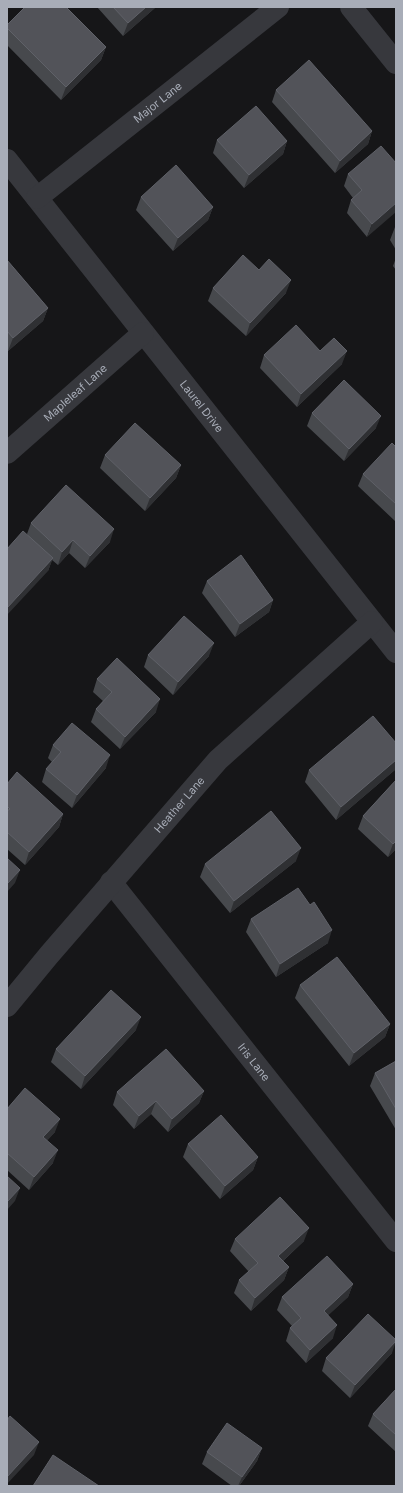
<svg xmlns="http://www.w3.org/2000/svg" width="403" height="1493" font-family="Inter,sans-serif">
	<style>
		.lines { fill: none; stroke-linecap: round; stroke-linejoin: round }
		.minor { stroke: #37383d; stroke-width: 22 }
		.wall { fill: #47494d }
		.shaded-wall { fill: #2f3033 }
		.building { fill: #525359; stroke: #5f6168 }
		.labels { text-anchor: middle; stroke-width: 3; stroke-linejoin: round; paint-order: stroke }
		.street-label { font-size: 11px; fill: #a8adb8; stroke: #111113 }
	</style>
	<rect width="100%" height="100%" fill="#161618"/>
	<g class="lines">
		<g class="minor">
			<path d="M 351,7 L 396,63"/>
			<path id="s1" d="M 7,160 L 396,652"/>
			<path id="s2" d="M 37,198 L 278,7"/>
			<path id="s3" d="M 7,453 L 143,333"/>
			<path id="s4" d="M 111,882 L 396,1241"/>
			<path id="s5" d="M 7,1006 L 49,955 L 218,760 L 372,622"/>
		</g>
	</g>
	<path class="wall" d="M 97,7 L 156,7 L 123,36 Z
		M 7,25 L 106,47 L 101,60 L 61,100 L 7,45 Z
		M 276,90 L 372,131 L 368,144 L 335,173 L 272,102 Z
		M 217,140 L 287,141 L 283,154 L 244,188 L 213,153 Z
		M 396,163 L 367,237 L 347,213 L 351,200 L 353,198 L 344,186 L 348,174 Z
		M 141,197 L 213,207 L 208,220 L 173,251 L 136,210 Z
		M 396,226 L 396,250 L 390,240 L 395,227 Z
		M 396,258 L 396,270 L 393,266 Z
		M 7,260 L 48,308 L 43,321 L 8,351 L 7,349 Z
		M 213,288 L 286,293 L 246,336 L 208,301 Z
		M 320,351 L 342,364 L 297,407 L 260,368 L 264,355 Z
		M 312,413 L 376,428 L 344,461 L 307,426 Z
		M 396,447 L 396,519 L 395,521 L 358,486 L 363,474 Z
		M 105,455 L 181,465 L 176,478 L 145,511 L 100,468 Z
		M 31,523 L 110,542 L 85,568 L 69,553 L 58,565 L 52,560 L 48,571 L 27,534 Z
		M 207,581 L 273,600 L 269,612 L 235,637 L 202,593 Z
		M 148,655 L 209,656 L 173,695 L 144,667 Z
		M 97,679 L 156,712 L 120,749 L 91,722 L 96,709 L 103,701 L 93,692 Z
		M 396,743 L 396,769 L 336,820 L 305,782 L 309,770 Z
		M 53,745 L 106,768 L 72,808 L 42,782 L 46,769 L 52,762 L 48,758 Z
		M 396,780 L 396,849 L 388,857 L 358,829 L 363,816 Z
		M 7,784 L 63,814 L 59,827 L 25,865 L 7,849 Z
		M 296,861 L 230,913 L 200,877 L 205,864 Z
		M 310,905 L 328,943 L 276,977 L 246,932 L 251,919 Z
		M 300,985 L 390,1024 L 385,1037 L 349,1066 L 295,998 Z
		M 136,1030 L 81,1089 L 51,1062 L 56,1049 Z
		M 396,1061 L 396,1130 L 370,1086 L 375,1073 Z
		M 204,1091 L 199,1103 L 168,1132 L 151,1114 L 134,1129 L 113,1105 L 117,1092 Z
		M 7,1109 L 55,1132 L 47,1140 L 53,1163 L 29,1190 L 7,1170 Z
		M 188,1144 L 258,1157 L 253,1170 L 220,1199 L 183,1157 Z
		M 235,1239 L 304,1241 L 283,1261 L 289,1267 L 284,1280 L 251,1311 L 234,1293 L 239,1280 L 249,1272 L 230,1251 Z
		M 353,1284 L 348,1297 L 328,1315 L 333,1338 L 306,1363 L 286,1341 L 290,1328 L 292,1326 L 277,1310 L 282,1297 Z
		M 392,1353 L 350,1398 L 322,1371 L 326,1358 Z
		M 396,1389 L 396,1452 L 368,1426 L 373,1414 Z
		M 262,1448 L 257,1461 L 239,1486 L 232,1486 L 202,1464 L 207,1452 Z"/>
	<path class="shaded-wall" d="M 146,7 L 156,7 L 123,36 L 128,23 Z
		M 106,47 L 101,60 L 61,100 L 66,87 Z
		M 372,131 L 368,144 L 335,173 L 340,161 Z
		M 287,141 L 283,154 L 244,188 L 249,175 Z
		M 396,203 L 396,212 L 367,237 L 372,224 Z
		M 213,207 L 208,220 L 173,251 L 178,238 Z
		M 291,280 L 286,293 L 246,336 L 250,323 Z
		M 48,308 L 43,321 L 8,351 L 13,338 Z
		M 347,351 L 342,364 L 297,407 L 301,394 Z
		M 381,416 L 376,428 L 344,461 L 349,449 Z
		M 181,465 L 176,478 L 145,511 L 150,498 Z
		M 114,529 L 110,542 L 85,568 L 90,556 Z
		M 73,540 L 69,553 L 58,565 L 62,552 Z
		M 53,558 L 48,571 L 7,615 L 7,608 Z
		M 273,600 L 269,612 L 235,637 L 240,624 Z
		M 214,643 L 209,656 L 173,695 L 178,682 Z
		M 160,699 L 156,712 L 120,749 L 125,737 Z
		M 110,755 L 106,768 L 72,808 L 77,795 Z
		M 396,760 L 396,769 L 336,820 L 341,807 Z
		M 63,814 L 59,827 L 25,865 L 29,852 Z
		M 396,841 L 396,849 L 388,857 L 393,844 Z
		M 301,848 L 296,861 L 230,913 L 234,901 Z
		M 20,870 L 15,883 L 7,892 L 7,884 Z
		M 332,930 L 328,943 L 276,977 L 280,964 Z
		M 141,1017 L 136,1030 L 81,1089 L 85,1076 Z
		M 390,1024 L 385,1037 L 349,1066 L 354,1053 Z
		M 204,1091 L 199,1103 L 168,1132 L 172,1119 Z
		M 156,1101 L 151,1114 L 134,1129 L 139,1116 Z
		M 60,1119 L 55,1132 L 39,1150 L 43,1137 Z
		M 58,1150 L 53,1163 L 29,1190 L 34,1177 Z
		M 258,1157 L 253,1170 L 220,1199 L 225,1186 Z
		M 20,1188 L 15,1201 L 7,1210 L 7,1202 Z
		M 309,1228 L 304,1241 L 274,1269 L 278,1256 Z
		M 289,1267 L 284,1280 L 251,1311 L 255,1298 Z
		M 353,1284 L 348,1297 L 319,1324 L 324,1311 Z
		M 337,1325 L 333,1338 L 306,1363 L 310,1350 Z
		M 396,1341 L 392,1353 L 350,1398 L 355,1385 Z
		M 39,1442 L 34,1455 L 7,1484 L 7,1477 Z
		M 262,1448 L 257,1461 L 239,1486 L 238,1486 L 242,1477 Z"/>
	<path class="building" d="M 25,7 L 43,7 L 44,8 L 45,7 L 66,7 L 106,47 L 66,87 L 7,28 L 7,25 Z
		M 113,7 L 146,7 L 128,23 Z
		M 309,60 L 372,131 L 340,161 L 276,90 Z
		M 256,106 L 287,141 L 249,175 L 217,140 Z
		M 381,146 L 396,163 L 396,203 L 372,224 L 351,200 L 362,190 L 348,174 Z
		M 176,165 L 213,207 L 178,238 L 141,197 Z
		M 243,255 L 259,270 L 269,259 L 291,280 L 250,323 L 213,288 Z
		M 7,260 L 48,308 L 13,338 L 7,331 Z
		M 296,325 L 320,351 L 334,338 L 347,351 L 301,394 L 264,355 Z
		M 344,380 L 381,416 L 349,449 L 312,413 Z
		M 135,423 L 181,465 L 150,498 L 105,455 Z
		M 392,443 L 396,447 L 396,504 L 363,474 Z
		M 66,485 L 114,529 L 90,556 L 73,540 L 62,552 L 31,523 Z
		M 23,531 L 53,558 L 7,608 L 7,549 Z
		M 241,555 L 273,600 L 240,624 L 207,581 Z
		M 184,616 L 214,643 L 178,682 L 148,655 Z
		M 117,658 L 160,699 L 125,737 L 96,709 L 112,692 L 97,679 Z
		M 373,716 L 396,743 L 396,760 L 341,807 L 309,770 Z
		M 72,723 L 110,755 L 77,795 L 46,769 L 61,752 L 53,745 Z
		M 17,772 L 63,814 L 29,852 L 7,832 L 7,811 L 10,809 L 7,806 L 7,784 Z
		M 396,780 L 396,841 L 393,844 L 363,816 Z
		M 271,811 L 301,848 L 234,901 L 205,864 Z
		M 7,858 L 20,870 L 7,884 Z
		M 298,888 L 310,905 L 314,902 L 332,930 L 280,964 L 251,919 Z
		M 337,957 L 390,1024 L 354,1053 L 300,985 Z
		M 111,990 L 141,1017 L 85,1076 L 56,1049 Z
		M 166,1049 L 204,1091 L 172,1119 L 156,1101 L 139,1116 L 117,1092 Z
		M 396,1061 L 396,1109 L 375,1073 Z
		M 25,1088 L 60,1119 L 43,1137 L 58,1150 L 34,1177 L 7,1153 L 7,1109 Z
		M 221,1115 L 258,1157 L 225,1186 L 188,1144 Z
		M 7,1176 L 20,1188 L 7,1202 Z
		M 280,1197 L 309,1228 L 278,1256 L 289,1267 L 255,1298 L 239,1280 L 258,1263 L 235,1239 Z
		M 327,1256 L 353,1284 L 324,1311 L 337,1325 L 310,1350 L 290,1328 L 301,1318 L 282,1297 Z
		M 368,1314 L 396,1340 L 396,1341 L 355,1385 L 326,1358 Z
		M 396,1389 L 396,1435 L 373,1414 Z
		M 10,1416 L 39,1442 L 7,1477 L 7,1420 Z
		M 227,1423 L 262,1448 L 242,1477 L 207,1452 Z
		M 53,1455 L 99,1486 L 33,1486 Z"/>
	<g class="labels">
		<g class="street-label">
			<text dy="4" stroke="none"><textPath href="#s2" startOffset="154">Major Lane</textPath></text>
			<text dy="4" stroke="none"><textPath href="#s3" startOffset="91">Mapleleaf Lane</textPath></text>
			<text dy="4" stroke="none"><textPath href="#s1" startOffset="314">Laurel Drive</textPath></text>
			<text dy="4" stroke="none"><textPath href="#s5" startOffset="265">Heather Lane</textPath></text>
			<text dy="4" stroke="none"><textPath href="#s4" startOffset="230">Iris Lane</textPath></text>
		</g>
	</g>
	<rect width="403" height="1493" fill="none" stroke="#a8adb8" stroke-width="16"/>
</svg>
